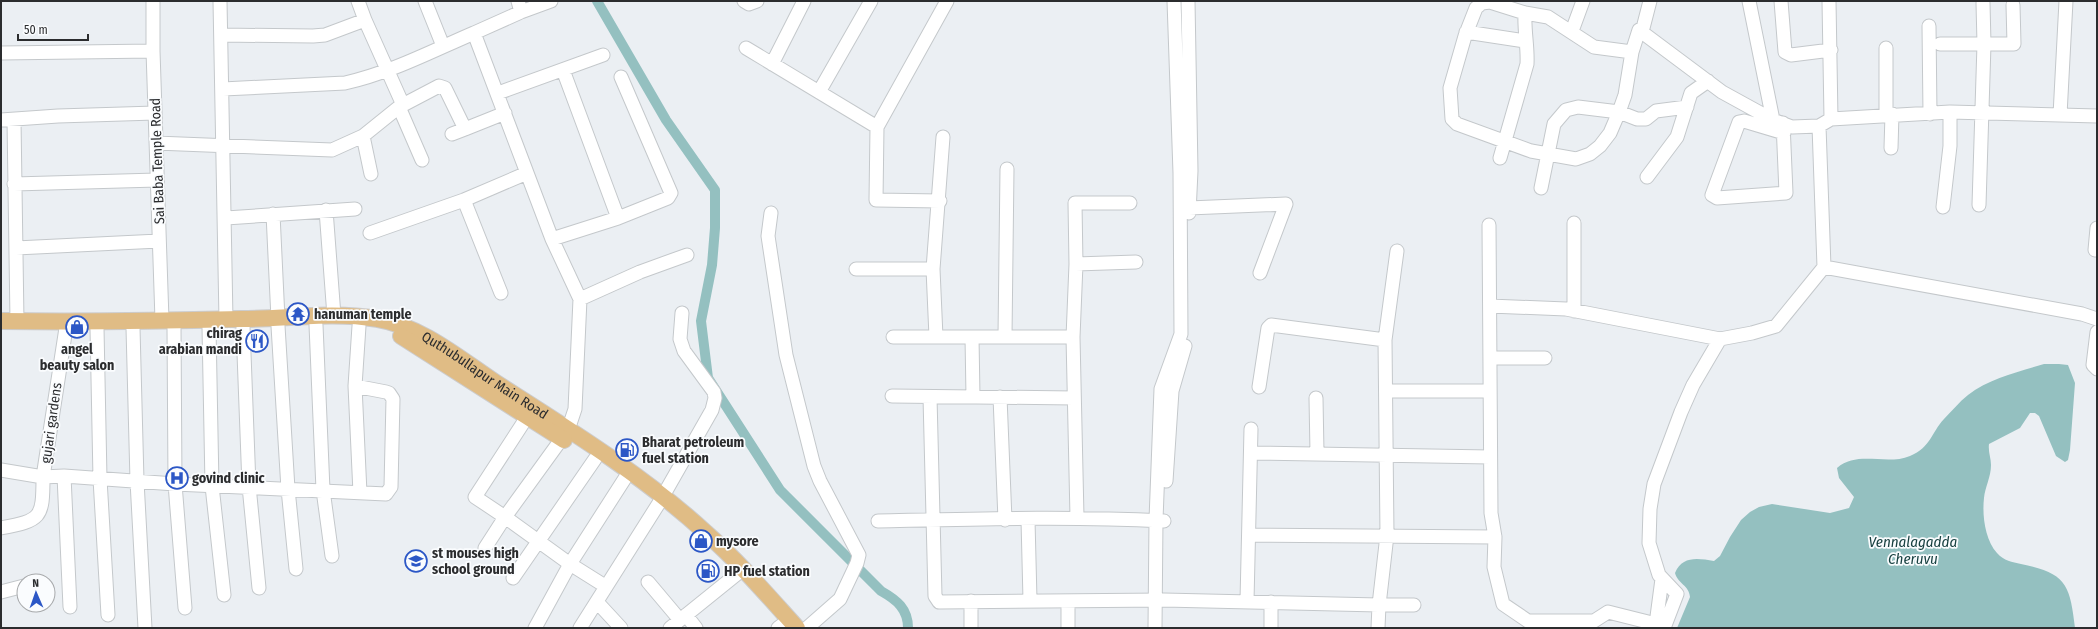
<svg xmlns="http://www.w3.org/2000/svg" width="2098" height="629" font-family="'Fira Sans Condensed',sans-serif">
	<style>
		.water { fill: #94c0c0 }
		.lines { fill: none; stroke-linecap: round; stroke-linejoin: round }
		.canal { stroke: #94c0c0; stroke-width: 10 }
		.minor-casing { stroke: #c4c8cb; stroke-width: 15 }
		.major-casing { stroke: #cccccd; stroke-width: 18 }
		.minor { stroke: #fff; stroke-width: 13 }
		.major { stroke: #e0bc85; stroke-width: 16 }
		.labels { text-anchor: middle; stroke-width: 3.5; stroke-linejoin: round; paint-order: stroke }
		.street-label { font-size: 14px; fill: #2b2c2e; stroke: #fafcfe }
		.poi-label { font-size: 14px; font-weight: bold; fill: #2b2c2e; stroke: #fafcfe; text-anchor: start }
		.water-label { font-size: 15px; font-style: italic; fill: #184141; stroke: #fafcfe }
	</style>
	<rect width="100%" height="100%" fill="#ebeff3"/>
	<path class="water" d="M 2044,364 L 2059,364 L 2068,365 L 2075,383 L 2070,450 L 2068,460 L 2065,462 L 2056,456 L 2039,416 L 2035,413 L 2030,413 L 2020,428 L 1989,444 C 1988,452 1991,458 1991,465 C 1991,477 1985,487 1984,498 C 1982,515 1985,540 1997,553 C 2004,561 2012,562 2021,564 C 2066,573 2070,584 2075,628 L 1677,628 L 1690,597 C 1689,585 1678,584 1675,573 C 1682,556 1697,558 1714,561 L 1720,556 L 1730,537 L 1741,520 L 1750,512 L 1759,507 L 1772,504 L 1830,513 L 1849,508 L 1854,497 L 1839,478 L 1837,468 C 1858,450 1886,466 1910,456 C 1931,447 1931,433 1944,419 C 1952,411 1959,402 1968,395 C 1990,378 2018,372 2044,364 Z"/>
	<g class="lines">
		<path class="canal" d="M 597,1 L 666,120 L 715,190 L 715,228 L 712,265 L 701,321 L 708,378 L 780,490 L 881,591 C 897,600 908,609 908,628"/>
		<g class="minor-casing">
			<path id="minor" d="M 153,1 L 153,51 L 162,320
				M 220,1 L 226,320
				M 358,1 L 365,20
				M 425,1 L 443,46
				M 518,1 L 521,12 L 474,33 L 552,239 L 580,299 L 640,272 L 687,255
				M 744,1 L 749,4 L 757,1
				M 1188,1 L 1191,171 L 1189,213
				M 1749,1 L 1773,120
				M 1781,1 L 1785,52 L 1791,55 L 1831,50
				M 1829,1 L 1831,119
				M 521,12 L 551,1
				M 1929,26 L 1930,114
				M 1572,31 L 1583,1
				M 1466,32 L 1525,41
				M 1642,32 L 1650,1
				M 221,35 L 313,36 L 325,35 L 365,20 L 403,105
				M 1940,44 L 2014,44 L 2013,5
				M 746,48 L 877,127
				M 1632,52 L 1594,47 L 1548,17 L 1525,13 L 1490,2 L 1482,3 L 1476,8 L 1465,36 L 1450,88 L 1452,119 L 1457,124 L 1531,151 L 1576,159 L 1590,154 L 1600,146 L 1610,133 L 1619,112 L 1625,95 L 1632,52 L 1639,30 L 1722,92 L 1773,120 L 1792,127 L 1819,126 L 1831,119 L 1950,112 L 2097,116
				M 1,53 L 153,51
				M 772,64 L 804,1
				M 563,70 L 618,218 L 668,198 L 671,193 L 621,77
				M 223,89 L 345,83 C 390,73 432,51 474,33
				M 819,92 L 871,1
				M 498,93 L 603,55
				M 399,107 L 422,160
				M 1886,114 L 1886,48
				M 2060,115 L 2066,1
				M 1,120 L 58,116 L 155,113
				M 14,120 L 17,321
				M 1783,123 L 1786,193 L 1717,198 L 1712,195 L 1739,122 L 1744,121 L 1784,133
				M 452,134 L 465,129
				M 363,136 L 371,174
				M 156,143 L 332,150 L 363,136 L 399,107 L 439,86 L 445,88 L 465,129 L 505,113
				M 1891,148 L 1892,114
				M 1500,158 L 1527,64 C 1528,47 1524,31 1525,13
				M 1647,177 L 1677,137 L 1691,93 L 1708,81
				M 14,184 L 157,180
				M 1541,188 L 1554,124 L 1566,110 L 1578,107 L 1619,112 L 1637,119 L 1646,119 L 1656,111 L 1687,107
				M 464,200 L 501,293
				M 940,201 L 876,200 L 877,127 L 947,1
				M 1979,205 L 1984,44 L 1983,3
				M 1943,207 L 1950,146 L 1950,112
				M 1189,208 L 1286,204 L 1260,273
				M 326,210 L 334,316
				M 771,213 L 768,236 L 786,355 L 814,466 L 820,481 L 859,555 L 857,563 L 840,599 L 807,628
				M 273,214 L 278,319
				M 226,218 L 355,209
				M 2097,228 L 2095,250 L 2097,250
				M 370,233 L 464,200 L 527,173
				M 552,239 L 618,218
				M 16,248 L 159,241
				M 1397,251 L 1385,340 L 1387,535 L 1379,605 L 1414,605
				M 1076,264 L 1136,262
				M 1824,267 L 2082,314 L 2097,319
				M 856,269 L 933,269
				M 580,299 L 575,409 L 568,430 L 505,517 L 570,564 L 629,472
				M 1490,306 L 1566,309 L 1720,339
				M 1574,311 L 1574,223
				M 316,325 L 323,490 L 332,556
				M 278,326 L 288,489 L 296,569
				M 359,326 L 355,386 L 360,493
				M 174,327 L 175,484 L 185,608
				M 209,327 L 212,486 L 224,595
				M 243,327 L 249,486 L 259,588
				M 97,328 L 100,479 L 108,615
				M 133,328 L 137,481 L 145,628
				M 2097,332 L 2093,365 L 2097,369
				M 1005,336 L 1007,169
				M 893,337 L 1073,337
				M 936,337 L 933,269 L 943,137
				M 972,337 L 973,397
				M 1490,358 L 1545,358
				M 1259,387 L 1268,328 L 1271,325 L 1385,340
				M 1386,391 L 1490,391
				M 892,396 L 1074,398
				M 930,397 L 935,596 L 939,602 L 1164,600 L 1379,605 L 1378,628
				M 1000,397 L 1005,520
				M 1316,398 L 1317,453
				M 1251,453 L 1490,457
				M 1,470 L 43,477 L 66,328
				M 64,476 L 70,607
				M 1166,481 L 1172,391 L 1185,346
				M 663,496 L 712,410 L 715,398 L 714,392 L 684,351 L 680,339 L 682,313
				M 1077,517 L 1073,337 L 1076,264 L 1075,203 L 1130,203
				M 1028,520 L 1030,600
				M 878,521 C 973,519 1069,516 1164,521
				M 1,528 C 41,520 43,519 43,477 L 64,476 L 175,484 L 386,494 L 391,487 L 393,399 L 389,393 L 386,392 L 355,386
				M 1249,535 L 1495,537 L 1491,513 L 1489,225
				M 1495,537 L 1494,567 L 1503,604 L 1528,621 L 1594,621 L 1608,612 L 1656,624 L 1662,579
				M 485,548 L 505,517 L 475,497 L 527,417
				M 513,578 L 595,459
				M 648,582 L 680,620
				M 1,592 L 24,586
				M 971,601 L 971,628
				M 1068,601 L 1068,628
				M 1247,601 L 1251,429
				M 597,602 L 621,628
				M 686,615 L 696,628
				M 535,628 L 570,564 L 605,586
				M 580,628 L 659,503
				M 670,628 L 737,574
				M 778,628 L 782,625
				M 1155,628 L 1156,520 L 1161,389 L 1181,334 L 1180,173 L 1174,1
				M 1271,628 L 1271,602
				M 1664,628 L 1677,594 L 1659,575 L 1649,543 L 1650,509 L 1654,484 L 1681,412 L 1693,385 L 1720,339 L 1752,333 L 1776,326 L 1824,267 L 1819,126"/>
		</g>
		<g class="major-casing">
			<g id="major">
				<path id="s1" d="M 1,321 C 81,322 161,321 241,319 C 286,319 333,311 377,319 C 421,326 460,359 496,383 C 568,429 643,475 706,533 C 739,562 768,596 797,628"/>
				<path d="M 401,336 L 564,440"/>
			</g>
		</g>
		<use href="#minor" class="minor"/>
		<use href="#major" class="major"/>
	</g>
	<defs>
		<g id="temple-ring" transform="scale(1.15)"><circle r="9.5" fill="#fafcfe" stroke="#2c57c6" stroke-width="1.5"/><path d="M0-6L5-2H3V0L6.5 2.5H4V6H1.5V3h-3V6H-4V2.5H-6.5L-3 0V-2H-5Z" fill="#2c57c6"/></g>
		<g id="shop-ring" transform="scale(1.15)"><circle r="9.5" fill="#fafcfe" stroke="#2c57c6" stroke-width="1.5"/><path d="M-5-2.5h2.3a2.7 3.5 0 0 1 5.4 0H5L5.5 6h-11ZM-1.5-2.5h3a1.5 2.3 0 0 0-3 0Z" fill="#2c57c6"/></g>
		<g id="restaurant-ring" transform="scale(1.15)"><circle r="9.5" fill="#fafcfe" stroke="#2c57c6" stroke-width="1.5"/><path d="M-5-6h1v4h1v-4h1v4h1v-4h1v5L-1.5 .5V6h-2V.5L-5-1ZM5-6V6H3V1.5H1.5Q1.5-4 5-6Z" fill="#2c57c6"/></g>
		<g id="fuel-ring" transform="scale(1.15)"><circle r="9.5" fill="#fafcfe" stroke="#2c57c6" stroke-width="1.5"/><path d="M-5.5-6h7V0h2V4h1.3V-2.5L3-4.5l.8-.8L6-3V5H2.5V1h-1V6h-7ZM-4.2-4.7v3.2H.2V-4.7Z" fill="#2c57c6"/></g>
		<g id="hospital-ring" transform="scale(1.15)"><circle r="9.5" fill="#fafcfe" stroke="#2c57c6" stroke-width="1.5"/><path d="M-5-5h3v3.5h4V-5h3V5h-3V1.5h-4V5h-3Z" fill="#2c57c6"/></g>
		<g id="school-ring" transform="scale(1.15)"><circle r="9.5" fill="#fafcfe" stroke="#2c57c6" stroke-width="1.5"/><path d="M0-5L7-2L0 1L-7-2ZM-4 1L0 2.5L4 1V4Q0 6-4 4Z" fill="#2c57c6"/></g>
	</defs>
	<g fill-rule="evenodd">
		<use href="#temple-ring" x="298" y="314"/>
		<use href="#shop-ring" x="77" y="327"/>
		<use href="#restaurant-ring" x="257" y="341"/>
		<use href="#fuel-ring" x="627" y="450"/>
		<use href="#hospital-ring" x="177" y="478"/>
		<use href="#shop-ring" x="701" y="541"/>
		<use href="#school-ring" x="416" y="561"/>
		<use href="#fuel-ring" x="708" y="571"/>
	</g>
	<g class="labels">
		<g class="street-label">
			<text transform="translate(157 161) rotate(-92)" y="5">Sai Baba Temple Road</text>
			<text dy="5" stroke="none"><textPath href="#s1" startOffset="499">Quthubullapur Main Road</textPath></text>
			<text transform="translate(51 423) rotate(-82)" y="5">gujari gardens</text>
		</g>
		<g class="poi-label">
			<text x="314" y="319">hanuman temple</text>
			<text x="242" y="338" text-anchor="end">chirag<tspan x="242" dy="16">arabian mandi</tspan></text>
			<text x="77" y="354" text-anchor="middle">angel<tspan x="77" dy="16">beauty salon</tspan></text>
			<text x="642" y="447">Bharat petroleum<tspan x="642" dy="16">fuel station</tspan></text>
			<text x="192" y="483">govind clinic</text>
			<text x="716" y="546">mysore</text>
			<text x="432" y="558">st mouses high<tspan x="432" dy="16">school ground</tspan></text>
			<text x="724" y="576">HP fuel station</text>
		</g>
		<g class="water-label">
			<text x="1913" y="547">Vennalagadda<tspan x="1913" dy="17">Cheruvu</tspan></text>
		</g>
	</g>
	<rect width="2098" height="629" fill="none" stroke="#2b2c2e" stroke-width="4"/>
	<g transform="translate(36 593) rotate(358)"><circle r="19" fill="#fafcfe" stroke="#a7a9ab"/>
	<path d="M0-3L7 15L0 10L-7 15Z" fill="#2c57c6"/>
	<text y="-6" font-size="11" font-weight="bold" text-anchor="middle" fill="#2b2c2e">N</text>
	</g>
	<path d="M18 34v6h70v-6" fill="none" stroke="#2b2c2e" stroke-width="2"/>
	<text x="24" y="34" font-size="12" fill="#2b2c2e" stroke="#fafcfe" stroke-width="3" paint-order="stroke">50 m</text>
</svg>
